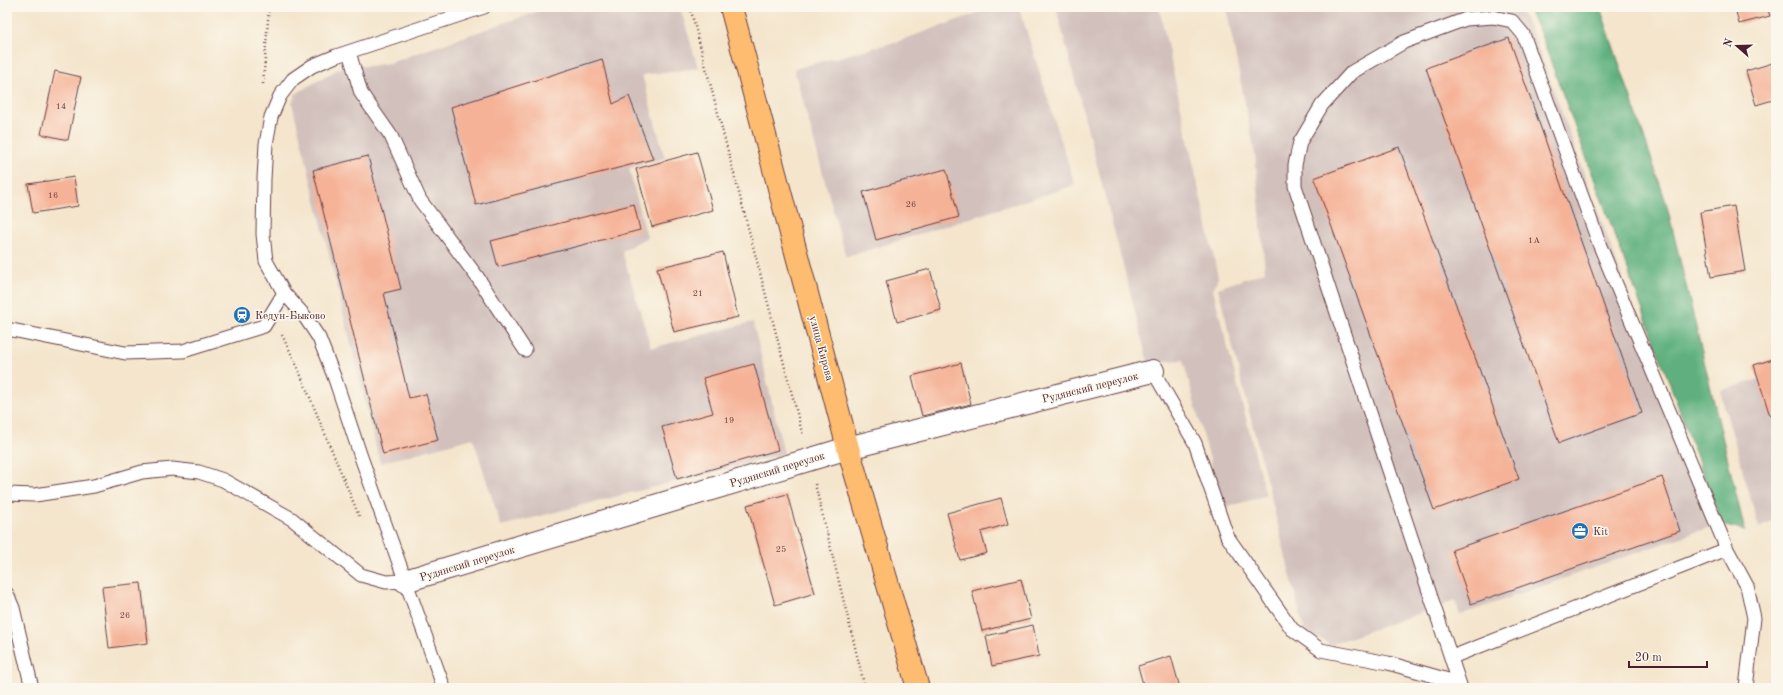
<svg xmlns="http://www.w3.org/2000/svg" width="1783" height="695" font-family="'Old Standard TT',serif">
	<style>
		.industrial { fill: #d1c0bc }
		.forest { fill: #5eb07e; stroke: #546854 }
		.building { fill: #f5b297 }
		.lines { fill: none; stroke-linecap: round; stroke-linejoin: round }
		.service-casing { stroke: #643d43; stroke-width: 15 }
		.minor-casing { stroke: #643d43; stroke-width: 24 }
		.primary-casing { stroke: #643d43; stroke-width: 24 }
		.path { stroke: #643d43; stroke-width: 2.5; stroke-dasharray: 1 3; stroke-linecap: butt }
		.service { stroke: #fff; stroke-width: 13 }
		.minor { stroke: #fff; stroke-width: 22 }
		.primary { stroke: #fdbc70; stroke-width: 22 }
		.labels { text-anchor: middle; stroke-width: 3; stroke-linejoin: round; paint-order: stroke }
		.number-label { font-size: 9px; fill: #754446 }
		.poi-label { font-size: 11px; fill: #4a1f2b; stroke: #fbf7ec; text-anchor: start }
		.street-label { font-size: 11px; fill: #4a1f2b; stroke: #fbf7ec }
	</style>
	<rect width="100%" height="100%" fill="#fbf7ec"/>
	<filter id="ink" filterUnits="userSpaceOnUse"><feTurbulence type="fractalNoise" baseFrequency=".025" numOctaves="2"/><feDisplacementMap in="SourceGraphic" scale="8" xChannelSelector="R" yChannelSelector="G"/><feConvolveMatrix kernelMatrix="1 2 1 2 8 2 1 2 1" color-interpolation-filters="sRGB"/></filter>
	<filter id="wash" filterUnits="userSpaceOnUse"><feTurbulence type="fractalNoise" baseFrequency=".012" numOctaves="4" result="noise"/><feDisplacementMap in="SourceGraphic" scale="16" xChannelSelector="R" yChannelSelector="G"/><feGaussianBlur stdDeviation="0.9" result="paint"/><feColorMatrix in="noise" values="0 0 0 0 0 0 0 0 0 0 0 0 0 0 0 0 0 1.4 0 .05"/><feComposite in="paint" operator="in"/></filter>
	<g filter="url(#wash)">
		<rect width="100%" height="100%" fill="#f4e5cc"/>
		<path class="industrial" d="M 550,7 L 680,7 L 698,68 L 642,75 L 665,158 L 629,168 L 647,237 L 622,251 L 651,348 L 753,322 L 784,454 L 501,526 L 473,438 L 380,463 L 292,103 L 295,94 L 343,66 L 370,66 L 389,63 Z
			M 994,7 L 1019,7 L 1075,185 L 846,257 L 794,69 L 899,41 Z
			M 1056,7 L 1159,7 L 1218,277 L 1213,290 L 1266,496 L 1223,508 L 1183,360 L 1148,362 Z
			M 1226,7 L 1519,7 L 1534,37 L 1713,526 L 1460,615 L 1455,601 L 1329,645 L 1304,629 L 1218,288 L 1265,272 L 1255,154 Z
			M 1776,374 L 1776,520 L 1759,528 L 1720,391 Z"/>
		<path class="forest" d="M 1527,7 L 1600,7 L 1666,202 L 1745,531 L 1722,525 L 1541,35 Z"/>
		<g id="blocks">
			<path class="building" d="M 1735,7 L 1767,7 L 1770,16 L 1739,24 Z
				M 1509,38 L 1642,413 L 1559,443 L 1426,68 Z
				M 602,59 L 613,104 L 629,96 L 653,159 L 476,205 L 451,107 Z
				M 1776,62 L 1776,99 L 1756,105 L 1746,71 Z
				M 55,71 L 81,77 L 68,140 L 41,134 Z
				M 1399,147 L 1519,479 L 1434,510 L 1314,178 Z
				M 697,152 L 713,210 L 652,227 L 636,169 Z
				M 368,156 L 401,289 L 384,293 L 409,398 L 426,394 L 438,440 L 383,454 L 313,170 Z
				M 946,169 L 959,217 L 876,240 L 863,192 Z
				M 74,177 L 78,206 L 33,213 L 28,184 Z
				M 634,204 L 640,230 L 498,267 L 491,241 Z
				M 1734,206 L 1745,271 L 1711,277 L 1700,212 Z
				M 723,252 L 738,317 L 674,332 L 657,268 Z
				M 930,269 L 941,310 L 897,322 L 886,281 Z
				M 1776,358 L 1776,414 L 1770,416 L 1754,365 Z
				M 961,363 L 971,404 L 922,416 L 912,376 Z
				M 754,364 L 778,450 L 677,479 L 662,427 L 713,413 L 703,378 Z
				M 1662,477 L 1680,531 L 1471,604 L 1452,550 Z
				M 787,494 L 815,593 L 775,605 L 747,505 Z
				M 1001,498 L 1008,524 L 981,532 L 987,553 L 960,560 L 947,513 Z
				M 1021,579 L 1031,619 L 982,631 L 972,591 Z
				M 141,583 L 148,643 L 109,648 L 102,587 Z
				M 1033,625 L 1039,656 L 992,666 L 986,636 Z
				M 1171,656 L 1180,688 L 1144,688 L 1138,666 Z"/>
		</g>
	</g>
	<g filter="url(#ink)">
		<use href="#blocks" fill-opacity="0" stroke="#643d43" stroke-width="1"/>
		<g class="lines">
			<g class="service-casing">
				<path id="service" d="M 349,52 L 361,93 L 391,136 L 420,200 L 478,278 L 525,350
					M 7,329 L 125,353 L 183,351 L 264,326 L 284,293
					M 1153,371 L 1195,443 L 1227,536 L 1292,629 L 1321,650 L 1388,663 L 1459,683
					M 7,494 L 35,495 L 94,486 L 142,472 L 172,469 L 199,472 L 223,480 L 292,519 L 361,575 L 386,582 L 405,581
					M 7,594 L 13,608 L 32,688
					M 1452,657 L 1727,549 L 1747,586 L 1754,618 L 1746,688
					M 444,688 L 361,457 L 335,379 L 319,338 L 303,314 L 284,293 L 266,261 L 263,234 L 264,179 L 266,144 L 271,117 L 280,96 L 293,79 L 312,66 L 336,56 L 484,7
					M 1461,688 L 1295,186 L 1295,165 L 1300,142 L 1322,105 L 1352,72 L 1404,42 L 1466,19 L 1493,17 L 1512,21 L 1523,34 L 1600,246 L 1727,549"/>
			</g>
			<g class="minor-casing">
				<path id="minor" d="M 405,581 L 848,448 L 1153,371"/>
			</g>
			<g class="primary-casing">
				<path id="primary" d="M 731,7 L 848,448 L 918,688"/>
			</g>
			<path class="path" d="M 690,7 L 803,436
				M 263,84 L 269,7
				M 282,335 L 297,366 L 359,516
				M 815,484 L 865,688"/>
			<use href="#service" class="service"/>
			<use href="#minor" class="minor"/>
			<use href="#primary" class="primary"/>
		</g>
	</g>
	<defs>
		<g id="station-disc" transform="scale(0.9)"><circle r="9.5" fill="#1f6fb2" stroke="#fbf7ec"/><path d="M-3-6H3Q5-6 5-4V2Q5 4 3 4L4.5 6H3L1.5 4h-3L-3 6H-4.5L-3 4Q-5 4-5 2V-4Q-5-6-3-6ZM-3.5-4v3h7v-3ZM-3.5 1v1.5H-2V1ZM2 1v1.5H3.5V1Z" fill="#fff"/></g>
		<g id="office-disc" transform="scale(0.9)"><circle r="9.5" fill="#1f6fb2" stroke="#fbf7ec"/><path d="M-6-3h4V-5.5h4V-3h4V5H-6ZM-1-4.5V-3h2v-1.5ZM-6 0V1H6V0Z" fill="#fff"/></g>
	</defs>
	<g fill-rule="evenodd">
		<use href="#station-disc" x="242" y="315"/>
		<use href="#office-disc" x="1580" y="531"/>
	</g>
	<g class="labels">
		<g class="number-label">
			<text x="61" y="109">14</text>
			<text x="53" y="198">16</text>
			<text x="911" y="207">26</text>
			<text x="1534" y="243">1А</text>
			<text x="698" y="296">21</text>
			<text x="729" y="423">19</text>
			<text x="781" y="552">25</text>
			<text x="125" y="618">26</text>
		</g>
		<g class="poi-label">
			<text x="255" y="319">Кедун-Быково</text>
			<text x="1593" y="535">Kit</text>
		</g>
		<g class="street-label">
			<text transform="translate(822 348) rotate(75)" y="4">улица Кирова</text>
			<text transform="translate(1090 387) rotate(-14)" y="4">Рудянский переулок</text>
			<text transform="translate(777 469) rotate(-17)" y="4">Рудянский переулок</text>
			<text transform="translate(467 563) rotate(-17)" y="4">Рудянский переулок</text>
		</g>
	</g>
	<rect width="1783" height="695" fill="none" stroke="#fbf7ec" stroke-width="24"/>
	<g transform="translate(1737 46) rotate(290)" stroke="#fbf7ec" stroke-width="3" paint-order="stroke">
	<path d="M0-3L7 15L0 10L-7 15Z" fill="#4a1f2b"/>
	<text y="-6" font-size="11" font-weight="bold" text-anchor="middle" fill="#4a1f2b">N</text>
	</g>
	<path d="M1629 661v6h78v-6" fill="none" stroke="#4a1f2b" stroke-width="2"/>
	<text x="1635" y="661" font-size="12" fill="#4a1f2b" stroke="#fbf7ec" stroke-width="3" paint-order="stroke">20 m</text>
</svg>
